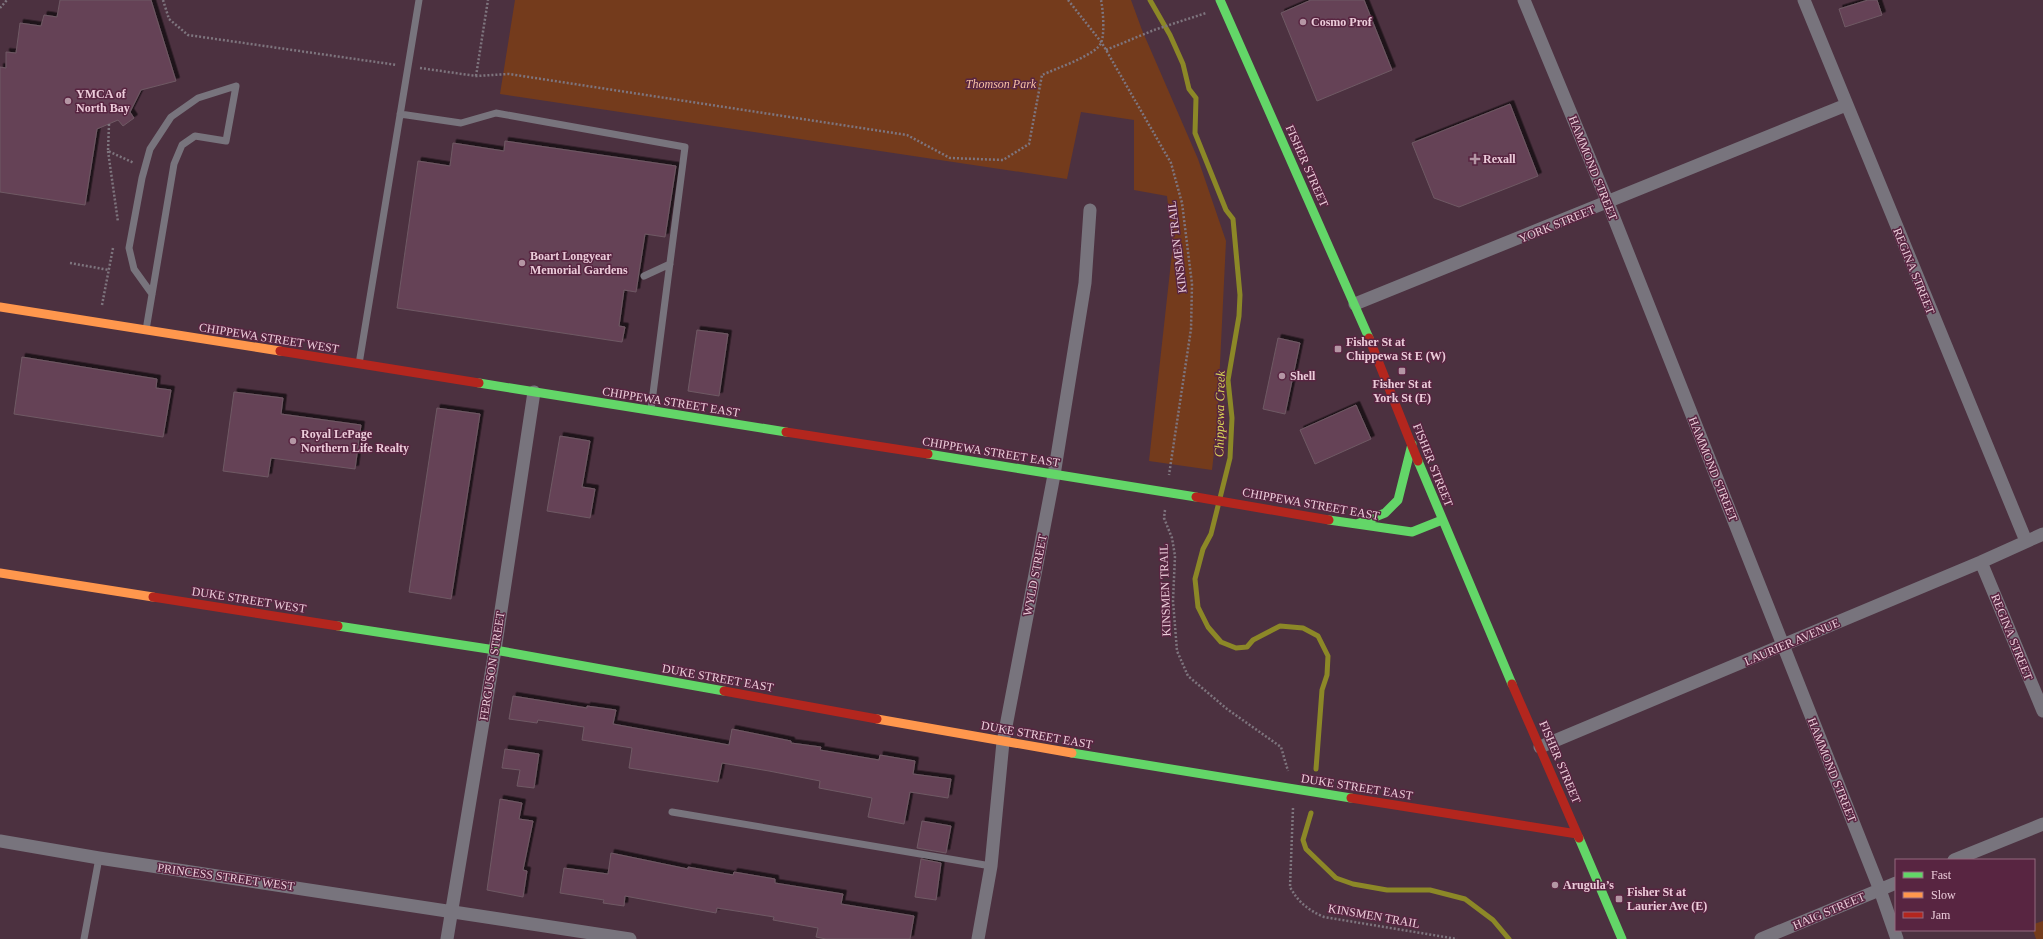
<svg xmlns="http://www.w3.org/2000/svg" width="2043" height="939" font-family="'Times New Roman',serif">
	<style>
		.green { fill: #743b1c }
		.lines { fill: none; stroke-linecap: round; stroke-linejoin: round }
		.stream { stroke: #8c8827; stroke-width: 5 }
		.building { fill: #654356; stroke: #6f5964; filter: url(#shadow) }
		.path { stroke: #7e757e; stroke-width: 2.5; stroke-dasharray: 2 2; stroke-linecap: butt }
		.lane { stroke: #78747d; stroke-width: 7 }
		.street { stroke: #78747d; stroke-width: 13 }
		.fast { stroke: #63d668; stroke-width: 9 }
		.slow { stroke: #ff974d; stroke-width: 9 }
		.jam { stroke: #b3261e; stroke-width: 9 }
		.poi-dot { fill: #b496a4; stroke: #582541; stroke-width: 1.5 }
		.labels { text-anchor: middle; stroke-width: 3; stroke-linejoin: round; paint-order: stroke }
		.poi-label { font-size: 12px; font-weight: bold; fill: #ecccda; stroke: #582541; text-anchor: start }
		.park-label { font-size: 12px; font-style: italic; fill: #f7c0a3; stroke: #582541 }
		.street-label { font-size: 12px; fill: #ecccda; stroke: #582541 }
		.water-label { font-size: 13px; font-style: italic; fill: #d9d857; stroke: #582541 }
	</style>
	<defs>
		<filter id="shadow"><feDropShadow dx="3.5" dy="-3.5" stdDeviation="0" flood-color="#0009"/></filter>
	</defs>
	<rect width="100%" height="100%" fill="#4c3140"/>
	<path class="green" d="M 515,0 L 1131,0 L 1142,30 L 1198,159 L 1226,241 L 1217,425 L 1212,470 L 1149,461 L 1173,244 L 1167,196 L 1134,190 L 1134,120 L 1081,112 L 1067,179 L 500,94 Z
		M 2043,921 L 2043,939 L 2036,939 L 2033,930 L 2034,924 Z"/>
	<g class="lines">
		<path class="stream" d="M 1150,0 L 1170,35 L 1183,64 L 1189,89 L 1196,98 L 1195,133 L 1226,210 L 1233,219 L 1240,295 L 1239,316 L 1228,380 L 1232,418 L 1230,458 L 1211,534 L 1203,549 L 1195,579 L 1198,607 L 1208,627 L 1221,642 L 1236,648 L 1247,647 L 1253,640 L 1280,626 L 1303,628 L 1318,636 L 1328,656 L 1327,675 L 1322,690 L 1316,769
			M 1311,813 L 1303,840 L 1306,849 L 1336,878 L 1353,884 L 1387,890 L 1430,890 L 1465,899 L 1493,920 L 1509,939"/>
	</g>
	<path class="building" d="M 60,0 L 151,0 L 176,81 L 141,90 L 130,112 L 134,118 L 123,126 L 118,120 L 97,129 L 85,205 L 0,192 L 0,67 L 6,68 L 6,52 L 16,53 L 20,23 L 41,26 L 44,15 L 57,17 Z
		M 1311,0 L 1364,0 L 1392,70 L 1317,101 L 1281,13 Z
		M 1868,0 L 1877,0 L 1882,15 L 1845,27 L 1839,9 Z
		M 1510,104 L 1538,176 L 1459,207 L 1434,198 L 1412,143 Z
		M 505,141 L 676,166 L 665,237 L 645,234 L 636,292 L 624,290 L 619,326 L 625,327 L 622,342 L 397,308 L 418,161 L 450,166 L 453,143 L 504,151 Z
		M 697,330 L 728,334 L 719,396 L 688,391 Z
		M 1278,338 L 1300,343 L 1285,414 L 1263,409 Z
		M 22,357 L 157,379 L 156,388 L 171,390 L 163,437 L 14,414 Z
		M 234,392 L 283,398 L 281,414 L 361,425 L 355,469 L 271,458 L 268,477 L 223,471 Z
		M 1356,405 L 1371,439 L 1315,464 L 1300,430 Z
		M 437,408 L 480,414 L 451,599 L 409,592 Z
		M 560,436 L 590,441 L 582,487 L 595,489 L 590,518 L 547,511 Z
		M 513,696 L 587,708 L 587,706 L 616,710 L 613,724 L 729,745 L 732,729 L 791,741 L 791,743 L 821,747 L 820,750 L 879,760 L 880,755 L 915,761 L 913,774 L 951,779 L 948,798 L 910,792 L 904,824 L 868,817 L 872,798 L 819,788 L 820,781 L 769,771 L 722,763 L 718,782 L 629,768 L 632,748 L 582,740 L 584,727 L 538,720 L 537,723 L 509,719 Z
		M 505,749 L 539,754 L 534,788 L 517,786 L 520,770 L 502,768 Z
		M 500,799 L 522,803 L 519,819 L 533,821 L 523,870 L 527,871 L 523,897 L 487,890 Z
		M 922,821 L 951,826 L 946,853 L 917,848 Z
		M 611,853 L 688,869 L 688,867 L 733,875 L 734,872 L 775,879 L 775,883 L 843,894 L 841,904 L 914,916 L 910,939 L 826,939 L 816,937 L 818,928 L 773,920 L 774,917 L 749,913 L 717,908 L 716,913 L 625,896 L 624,906 L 603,903 L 604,900 L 560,893 L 564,868 L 608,874 Z
		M 921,859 L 941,863 L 936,900 L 915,897 Z"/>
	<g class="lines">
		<path class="path" d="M 163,0 L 169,19 L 188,35 L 397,65
			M 1068,0 L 1102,43 L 1171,163 L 1182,203 L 1192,284 L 1191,329 L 1169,475
			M 0,8 L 7,0
			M 1106,50 L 1154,30 L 1206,13
			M 420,68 L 476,76 L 509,74 L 907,135 L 950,158 L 1003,160 L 1029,144 L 1042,75 C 1055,69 1096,55 1101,43 C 1105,34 1103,9 1101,0
			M 476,76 L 488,0
			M 109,124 L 108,151 L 134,163
			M 108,151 L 118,222
			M 70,263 L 109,270
			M 102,305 L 113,248
			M 1165,510 L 1164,518 L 1172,538 L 1175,556 L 1173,601 L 1177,651 L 1188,676 L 1227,709 L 1281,747 L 1288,771
			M 1293,808 L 1290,887 C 1298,902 1308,910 1324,917 L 1457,939"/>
		<path class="lane" d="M 400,114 L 461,123 L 496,113 L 685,147 L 651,409
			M 644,276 L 670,264
			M 146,330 L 174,164 L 182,145 L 195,136 L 226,141 L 236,86 L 198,98 L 171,117 L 150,149 L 142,178 L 129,248 L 134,269 L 152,294
			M 359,364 L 419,0
			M 672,812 L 991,866
			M 84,939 L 99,858"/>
		<path class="street" d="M 1524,0 L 1608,203 L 1880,890 L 1897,939
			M 1804,0 L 2026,541
			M 1355,304 L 1846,105
			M 1981,562 L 2043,711
			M 1540,747 L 1981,562 L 2043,534
			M 0,841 L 99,858 L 630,939
			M 1954,860 L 2043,824
			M 447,939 L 495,650 L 534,392
			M 978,939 L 991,866 L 1003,742 L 1054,475 L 1085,283 L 1090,210
			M 1761,939 L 1896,883"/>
		<path class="fast" d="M 1220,0 L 1369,338
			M 479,383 L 786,432
			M 928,454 L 1196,497
			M 1418,461 L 1512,684
			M 1329,520 L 1412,532 L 1442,520
			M 1357,524 L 1385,513 L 1398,500 L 1412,444
			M 338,626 L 495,650 L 724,691
			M 1072,753 L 1351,798
			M 1579,838 L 1622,939"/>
		<path class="slow" d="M 0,307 L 280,351
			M 0,573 L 153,597
			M 877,719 L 1072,753"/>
		<path class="jam" d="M 1369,338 L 1418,461
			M 280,351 L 479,383
			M 786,432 L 928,454
			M 1196,497 L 1329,520
			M 153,597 L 338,626
			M 1512,684 L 1579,838
			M 724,691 L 877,719
			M 1351,798 L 1577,834"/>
	</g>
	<g class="poi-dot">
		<circle cx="1303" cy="22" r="4"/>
		<circle cx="68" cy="101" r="4"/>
		<path d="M1473 153h4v4h4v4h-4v4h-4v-4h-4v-4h4z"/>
		<circle cx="522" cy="263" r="4"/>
		<rect x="1334" y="345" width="8" height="8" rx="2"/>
		<rect x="1398" y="367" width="8" height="8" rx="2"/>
		<circle cx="1282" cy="376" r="4"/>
		<circle cx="293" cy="441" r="4"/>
		<circle cx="1555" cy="885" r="4"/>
		<rect x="1615" y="895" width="8" height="8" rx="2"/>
	</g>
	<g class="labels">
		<g class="poi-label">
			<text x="1311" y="26">Cosmo Prof</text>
			<text x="76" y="98">YMCA of<tspan x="76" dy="14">North Bay</tspan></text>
			<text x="1483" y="163">Rexall</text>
			<text x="530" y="260">Boart Longyear<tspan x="530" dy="14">Memorial Gardens</tspan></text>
			<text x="1346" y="346">Fisher St at<tspan x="1346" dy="14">Chippewa St E (W)</tspan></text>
			<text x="1290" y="380">Shell</text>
			<text x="1402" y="388" text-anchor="middle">Fisher St at<tspan x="1402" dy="14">York St (E)</tspan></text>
			<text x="301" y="438">Royal LePage<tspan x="301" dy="14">Northern Life Realty</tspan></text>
			<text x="1563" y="889">Arugula’s</text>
			<text x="1627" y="896">Fisher St at<tspan x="1627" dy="14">Laurier Ave (E)</tspan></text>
		</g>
		<g class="park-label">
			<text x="1001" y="88">Thomson Park</text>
		</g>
		<g class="street-label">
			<text transform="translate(1307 166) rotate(66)" y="4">FISHER STREET</text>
			<text transform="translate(1593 168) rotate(68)" y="4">HAMMOND STREET</text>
			<text transform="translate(1557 224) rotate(-22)" y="4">YORK STREET</text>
			<text transform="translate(1177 247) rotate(-97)" y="4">KINSMEN TRAIL</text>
			<text transform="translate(1914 271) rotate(68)" y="4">REGINA STREET</text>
			<text transform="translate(269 338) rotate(9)" y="4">CHIPPEWA STREET WEST</text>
			<text transform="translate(671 402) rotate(9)" y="4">CHIPPEWA STREET EAST</text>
			<text transform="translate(991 452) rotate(9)" y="4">CHIPPEWA STREET EAST</text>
			<text transform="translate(1433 465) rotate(68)" y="4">FISHER STREET</text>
			<text transform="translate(1713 469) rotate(68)" y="4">HAMMOND STREET</text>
			<text transform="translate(1311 504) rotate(10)" y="4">CHIPPEWA STREET EAST</text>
			<text transform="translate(1035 575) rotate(-79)" y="4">WYLD STREET</text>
			<text transform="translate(1165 590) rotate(-92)" y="4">KINSMEN TRAIL</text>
			<text transform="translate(249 600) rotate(9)" y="4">DUKE STREET WEST</text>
			<text transform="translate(2012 637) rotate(68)" y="4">REGINA STREET</text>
			<text transform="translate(1792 642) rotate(-23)" y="4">LAURIER AVENUE</text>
			<text transform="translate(492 666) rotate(-81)" y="4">FERGUSON STREET</text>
			<text transform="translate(718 678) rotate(10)" y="4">DUKE STREET EAST</text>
			<text transform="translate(1037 735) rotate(10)" y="4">DUKE STREET EAST</text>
			<text transform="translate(1560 762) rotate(67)" y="4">FISHER STREET</text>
			<text transform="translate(1832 770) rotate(68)" y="4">HAMMOND STREET</text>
			<text transform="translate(1357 787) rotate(9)" y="4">DUKE STREET EAST</text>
			<text transform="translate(226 877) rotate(8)" y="4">PRINCESS STREET WEST</text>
			<text transform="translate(1829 911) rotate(-23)" y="4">HAIG STREET</text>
			<text transform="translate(1374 916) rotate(10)" y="4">KINSMEN TRAIL</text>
		</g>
		<g class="water-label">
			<text transform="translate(1219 414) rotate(-89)" y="5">Chippewa Creek</text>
		</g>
	</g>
	<rect x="1895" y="859" width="140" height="72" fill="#582541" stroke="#93687e"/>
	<rect x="1903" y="872" width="20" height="6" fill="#63d668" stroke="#93687e"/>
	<text x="1931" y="879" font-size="12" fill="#ecccda">Fast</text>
	<rect x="1903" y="892" width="20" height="6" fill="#ff974d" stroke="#93687e"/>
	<text x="1931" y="899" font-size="12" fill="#ecccda">Slow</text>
	<rect x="1903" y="912" width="20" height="6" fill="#b3261e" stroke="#93687e"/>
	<text x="1931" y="919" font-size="12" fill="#ecccda">Jam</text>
</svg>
